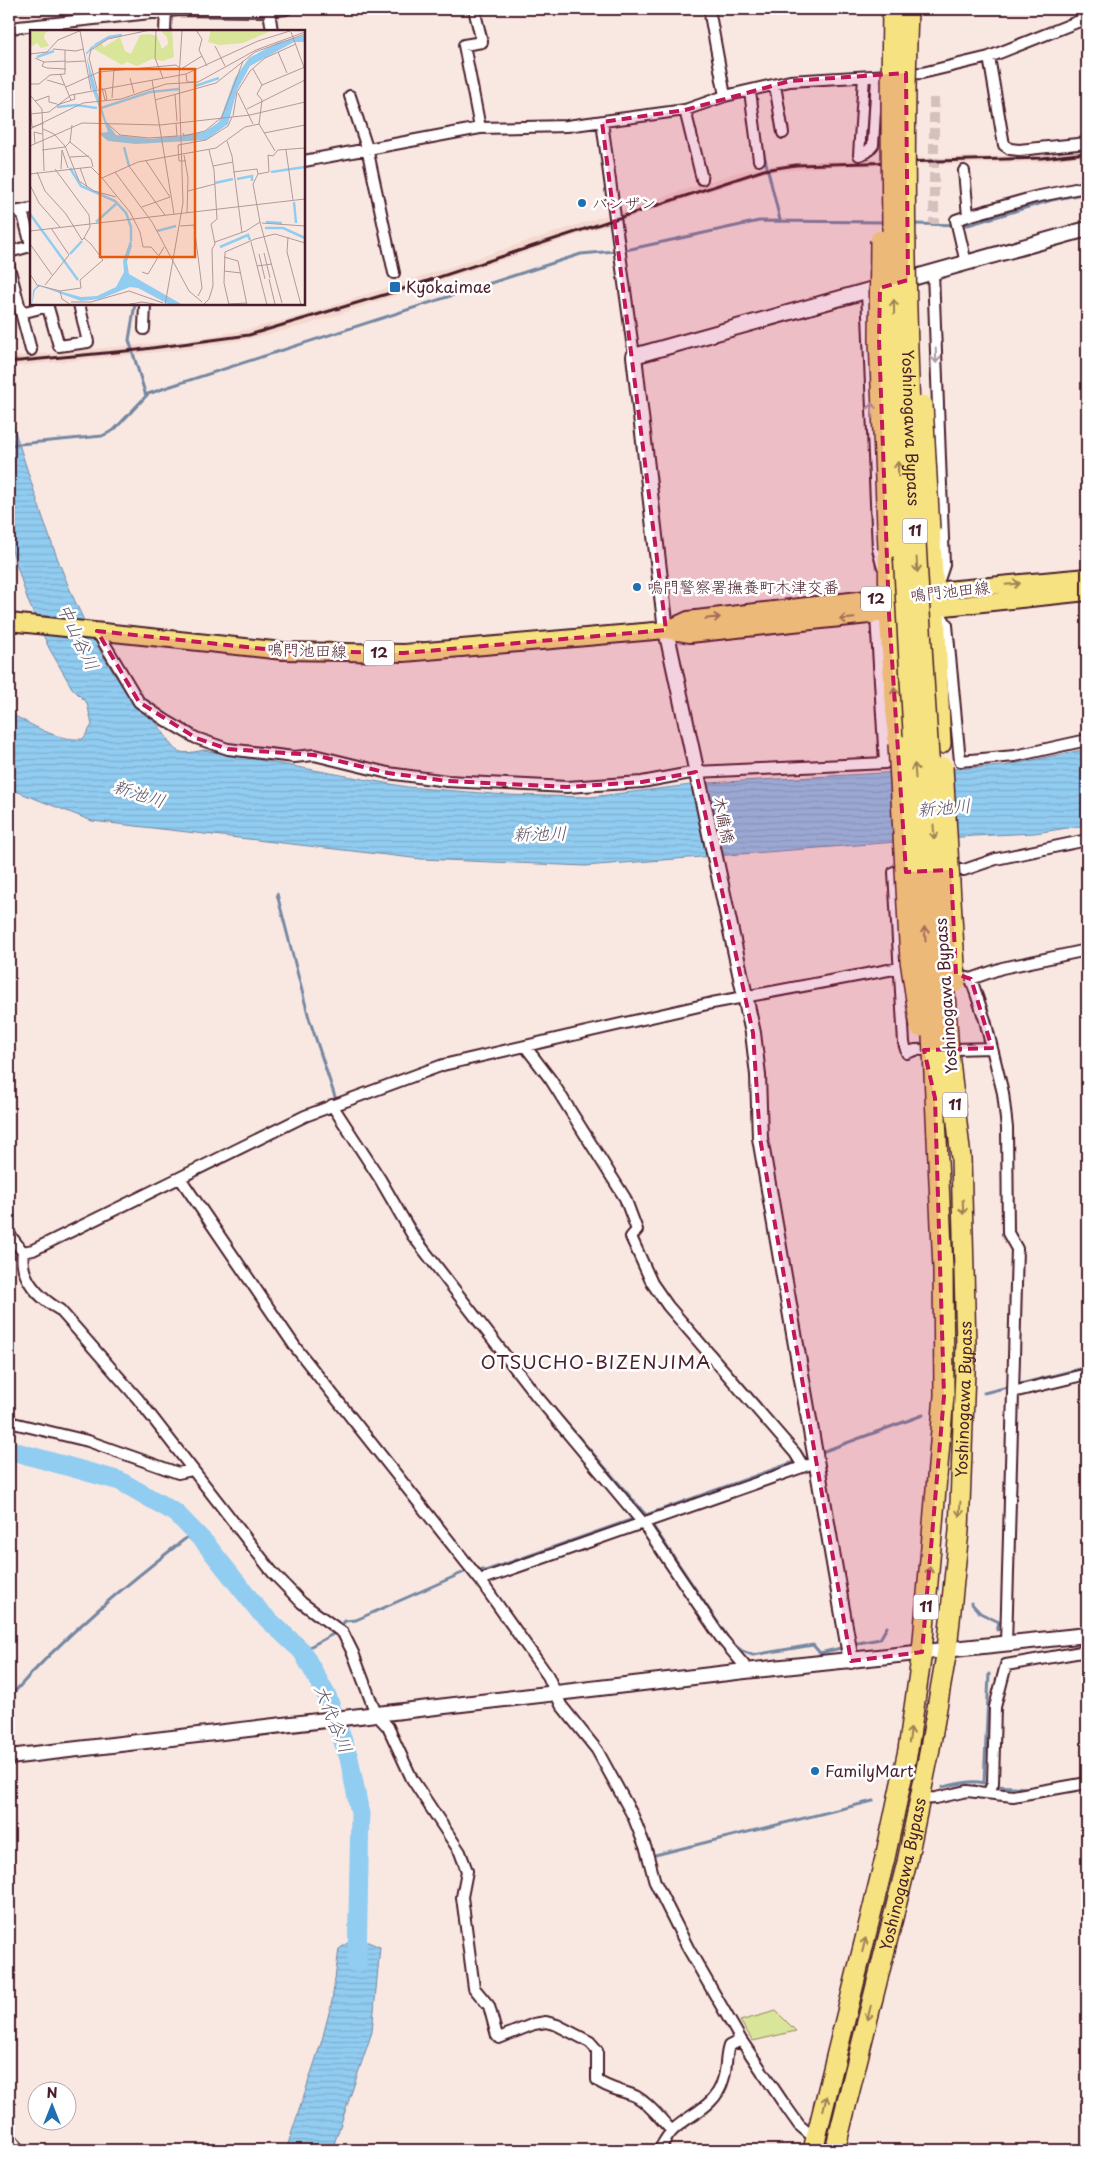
<svg xmlns="http://www.w3.org/2000/svg" width="1096" height="2159" font-family="'Playpen Sans','Klee One',sans-serif">
	<style>
		.built { fill: #f4d8ce }
		.grass { fill: #d9e598; stroke: #928262 }
		.water { fill: url(#water-rules); stroke: #7587a2 }
		.lines { fill: none; stroke-linecap: round; stroke-linejoin: round }
		.stream { stroke: #7587a2; stroke-width: 3 }
		.river { stroke: #91ccf1; stroke-width: 19 }
		.street-tunnel { stroke: #d6c0bd; stroke-width: 10; stroke-dasharray: 10 5; stroke-linecap: butt }
		.street-casing { stroke: #4a1f2b; stroke-width: 14 }
		.secondary-casing { stroke: #4a1f2b; stroke-width: 18 }
		.primary-casing { stroke: #4a1f2b; stroke-width: 20 }
		.highway-casing { stroke: #4a1f2b; stroke-width: 22 }
		.street { stroke: #fff; stroke-width: 10 }
		.secondary { stroke: #fff; stroke-width: 14 }
		.primary { stroke: #f7e281; stroke-width: 16 }
		.highway { stroke: #f7e281; stroke-width: 19 }
		.rail { stroke: #4a1f2b; stroke-width: 3 }
		.highway-bridge-casing { stroke: #4a1f2b; stroke-width: 22; stroke-linecap: butt }
		.highway-bridge { stroke: #f7e281; stroke-width: 19 }
		.oneway { stroke: #a08056 }
		.oneway2 { stroke: #ae9aa0 }
		.marked { fill: #c2185b; fill-opacity: 0.2; stroke: #c2185b; stroke-width: 4; stroke-dasharray: 10 6; stroke-linejoin: round }
		.poi-dot { fill: #1f6fb2; stroke: #fff; stroke-width: 2 }
		.labels { text-anchor: middle; stroke-width: 5; stroke-linejoin: round; paint-order: stroke }
		.shield { fill: #fff; stroke: #80626b; stroke-width: 1 }
		.shield-label { font-size: 15px; font-weight: bold; fill: #4a1f2b }
		.poi-label { font-size: 16px; fill: #4a1f2b; stroke: #fff; text-anchor: start }
		.street-label { font-size: 16px; fill: #4a1f2b; stroke: #fff }
		.water-label { font-size: 18px; font-style: italic; fill: #5f5366; stroke: #fff }
		.quarter-label { font-size: 19px; letter-spacing: 1px; fill: #4a1f2b; stroke: #fff }
		.inset-river { fill: none; stroke: #91ccf1; stroke-width: 2.5 }
		.inset-road { fill: none; stroke: #b39899; stroke-width: 1 }
		.view { fill: #e8590c; fill-opacity: 0.15; stroke: #e8590c; stroke-width: 2.5 }
		.inset-edge { fill: none; stroke: #4a1f2b; stroke-width: 2.5 }
	</style>
	<defs>
		<pattern id="water-rules" width="6" height="5" patternUnits="userSpaceOnUse" patternTransform="scale(1.25)"><rect width="6" height="5" fill="#91ccf1"/><path d="M0 2.5h6" fill="none" stroke="#7fafcf"/></pattern>
	</defs>
	<rect width="100%" height="100%" fill="#f9e8e2"/>
	<filter id="ink" filterUnits="userSpaceOnUse"><feTurbulence type="fractalNoise" baseFrequency=".02" numOctaves="2"/><feDisplacementMap in="SourceGraphic" scale="10" xChannelSelector="R" yChannelSelector="G"/><feConvolveMatrix kernelMatrix="1 2 1 2 8 2 1 2 1" color-interpolation-filters="sRGB"/></filter>
	<g filter="url(#ink)">
		<path class="built" d="M 1087,149 L 1087,156 L 1042,162 L 825,167 L 765,173 L 307,325 L 249,339 L 189,349 L 9,367 L 9,357 L 189,340 L 249,329 L 304,315 L 735,173 L 764,166 L 825,160 L 1042,155 Z"/>
		<path class="grass" d="M 872,108 L 870,140 L 861,151 L 866,109 Z
			M 776,2011 L 796,2031 L 753,2041 L 740,2021 Z"/>
		<path class="water" d="M 9,413 C 42,513 69,620 136,704 C 142,712 152,717 158,725 C 175,747 170,758 204,750 L 407,787 L 506,795 L 590,797 L 708,783 L 1004,766 L 1087,749 L 1087,825 L 1035,833 L 974,836 L 585,866 L 421,859 L 92,821 L 13,790 L 9,784 L 9,713 C 33,725 56,741 83,739 L 92,725 L 87,703 L 72,688 L 49,648 L 28,601 L 9,541 Z
			M 356,1937 L 380,1947 L 372,2032 L 332,2150 L 286,2150 L 322,2040 L 332,2001 L 339,1949 Z"/>
		<g class="lines">
			<path class="stream" d="M 762,146 L 780,220
				M 912,224 L 968,225 L 1052,200 L 1087,193
				M 135,304 L 129,340 L 146,396
				M 9,445 L 102,436 L 114,430 L 148,394 L 168,387 L 581,254 L 626,250 L 759,221 L 886,222
				M 277,894 L 309,1018 L 335,1097 L 343,1113
				M 386,1179 L 395,1195
				M 403,1209 L 433,1254
				M 539,1391 L 646,1515 L 811,1456
				M 984,1393 L 1087,1367
				M 819,1453 L 923,1415
				M 651,1523 L 731,1642 L 742,1651 L 753,1655 L 813,1645 L 820,1653 L 845,1647
				M 475,1568 L 485,1571 L 636,1518
				M 971,1603 L 980,1613 L 999,1622 L 997,1630
				M 853,1644 L 880,1639 L 887,1627
				M 302,1651 L 335,1633 L 345,1621 L 356,1620 L 469,1570
				M 9,1698 C 64,1635 128,1583 194,1532
				M 984,1782 L 989,1674
				M 995,1786 L 1028,1788
				M 943,1787 C 957,1784 976,1778 989,1785
				M 655,1855 L 873,1801"/>
			<path class="river" d="M 9,1450 L 120,1481 L 176,1513 L 206,1544 L 260,1612 L 302,1651 L 327,1696 L 349,1758 L 360,1813 L 357,1963"/>
			<path class="street-tunnel" d="M 934,98 L 934,224"/>
			<g class="street-casing">
				<path id="street" d="M 474,9 L 482,42 L 464,45 L 480,128
					M 709,9 L 725,96
					M 269,11 L 272,31
					M 9,28 L 179,10 L 269,11 L 286,9
					M 165,31 L 166,9
					M 989,57 L 1004,145 L 1010,149 L 1019,150 L 1087,143
					M 864,77 L 859,155 L 867,152 L 873,145 L 877,77
					M 775,85 L 783,133
					M 750,91 L 759,160
					M 350,96 L 367,148 L 394,273
					M 685,110 L 702,179
					M 602,122 L 634,356
					M 304,161 L 480,128 L 567,126 L 685,110 L 725,96 L 790,81 L 922,73 L 989,57 L 1087,18
					M 964,171 L 968,216 L 956,220 L 966,263
					M 22,211 L 31,245
					M 9,213 L 31,209
					M 968,216 L 1035,197 L 1080,188
					M 9,252 L 31,246
					M 9,267 L 31,350
					M 933,272 L 944,565 L 938,583
					M 867,292 L 878,549 L 882,565
					M 47,304 L 59,346 L 88,342 L 79,304
					M 21,313 L 48,306
					M 144,329 L 145,304
					M 938,611 L 947,625 L 960,761 L 1015,756 L 1087,740
					M 97,631 L 139,702 L 165,720 L 196,738 L 228,749 L 294,757 L 314,755 L 388,773 L 447,781 L 567,787 L 642,782 L 696,772 L 885,763 L 876,616
					M 947,870 L 964,870 L 996,859 L 1087,840
					M 907,872 L 894,872 L 904,1043 L 907,1053 L 915,1050 L 992,1048
					M 953,974 L 971,979 L 1002,968 L 1087,950
					M 971,979 L 985,1020 L 1003,1093 L 1007,1128 L 1008,1233 L 1017,1249 L 1006,1644
					M 525,1046 L 551,1080 L 625,1198 L 637,1230 L 631,1237 L 652,1283 L 668,1306 L 795,1453 L 803,1466
					M 332,1105 L 380,1179 L 413,1236 L 535,1394 L 643,1523 L 721,1638 L 744,1665 L 745,1671
					M 180,1178 L 296,1348 L 480,1580 L 548,1676 L 561,1705 L 597,1750 L 633,1816 L 646,1849 L 655,1882 L 688,1948 L 741,2040 L 782,2101 L 799,2125 L 812,2136 L 812,2144
					M 9,1234 L 23,1252 L 33,1250 L 305,1116 L 443,1065 L 712,1003 L 899,968 L 914,968
					M 23,1252 C 19,1278 39,1298 60,1310 L 138,1399 L 273,1573 L 302,1603 L 343,1633 L 353,1653 L 376,1714 L 388,1727 L 412,1779 L 460,1852 L 467,1871 L 462,1897 L 474,1988 L 489,2006 L 497,2036 L 499,2038 L 534,2024 L 546,2022 L 557,2025 L 590,2042 L 597,2050 L 597,2080 C 607,2089 625,2091 637,2097 C 651,2105 661,2120 672,2131
					M 1013,1392 L 1087,1374
					M 9,1422 L 88,1441 L 178,1473 L 192,1470
					M 480,1580 L 808,1465
					M 989,1792 L 993,1783 L 995,1707 L 1006,1665 L 1087,1651
					M 919,1799 L 936,1798 L 967,1791 L 1013,1796 L 1087,1783
					M 9,2135 L 19,2150
					M 659,2150 C 663,2144 667,2136 672,2131 C 689,2114 716,2107 723,2080 C 727,2069 725,2057 729,2046 L 741,2040"/>
			</g>
			<g class="secondary-casing">
				<path id="secondary" d="M 851,1661 L 760,1138 L 758,1075 L 753,1033 L 666,630 L 634,356 L 1087,229
					M 9,1757 L 745,1671 L 1087,1635"/>
			</g>
			<g class="primary-casing">
				<path id="primary" d="M 9,622 L 283,651 L 404,653 L 666,630 L 690,634 L 1087,592
					M 666,630 L 688,620 L 935,591 L 1087,577"/>
			</g>
			<g class="highway-casing">
				<g id="highway">
					<path d="M 930,530 C 936,601 937,672 941,744"/>
					<path d="M 888,549 L 889,614 L 898,744"/>
					<path d="M 813,2150 L 885,1858 L 908,1750 L 922,1652 L 944,1396 L 943,1269 L 933,1052"/>
					<path id="s1" d="M 835,2150 L 907,1862 L 929,1754 L 947,1650 L 959,1531 L 966,1345 L 961,1158 L 949,1052"/>
				</g>
			</g>
			<use href="#street" class="street"/>
			<use href="#secondary" class="secondary"/>
			<use href="#primary" class="primary"/>
			<use href="#highway" class="highway"/>
			<path class="rail" d="M 9,362 L 137,350 L 249,335 L 397,291 L 764,170 L 796,165 L 1042,158 L 1087,153"/>
			<g class="highway-bridge-casing">
				<g id="highway-bridge">
					<path d="M 892,9 C 886,357 911,704 933,1052"/>
					<path id="s2" d="M 908,9 C 896,357 926,705 949,1052"/>
					<path d="M 880,240 L 879,340 L 888,549"/>
					<path d="M 923,405 L 930,530"/>
					<path d="M 898,744 L 910,960 L 920,1027"/>
					<path d="M 943,767 L 956,982"/>
				</g>
			</g>
			<use href="#highway-bridge" class="highway-bridge"/>
		</g>
		<defs><path id="oneway-shaft" d="M-6 0H5M1.5-3L5.5 0L1.5 3" fill="none" stroke-width="1.6" stroke-linecap="round" stroke-linejoin="round" transform="scale(1.25)"/></defs>
		<g class="oneway">
			<use href="#oneway-shaft" transform="translate(894 307) rotate(-91)"/>
			<use href="#oneway-shaft" transform="translate(898 469) rotate(-92)"/>
			<use href="#oneway-shaft" transform="translate(917 565) rotate(87)"/>
			<use href="#oneway-shaft" transform="translate(1013 584) rotate(-5)"/>
			<use href="#oneway-shaft" transform="translate(713 618) rotate(-6)"/>
			<use href="#oneway-shaft" transform="translate(847 619) rotate(175)"/>
			<use href="#oneway-shaft" transform="translate(895 695) rotate(-94)"/>
			<use href="#oneway-shaft" transform="translate(915 771) rotate(-94)"/>
			<use href="#oneway-shaft" transform="translate(934 832) rotate(86)"/>
			<use href="#oneway-shaft" transform="translate(925 934) rotate(-94)"/>
			<use href="#oneway-shaft" transform="translate(963 1207) rotate(88)"/>
			<use href="#oneway-shaft" transform="translate(960 1509) rotate(93)"/>
			<use href="#oneway-shaft" transform="translate(929 1574) rotate(-84)"/>
			<use href="#oneway-shaft" transform="translate(910 1735) rotate(-82)"/>
			<use href="#oneway-shaft" transform="translate(864 1945) rotate(-76)"/>
			<use href="#oneway-shaft" transform="translate(869 2013) rotate(104)"/>
			<use href="#oneway-shaft" transform="translate(825 2103) rotate(-76)"/>
		</g>
		<g class="oneway2">
			<use href="#oneway-shaft" transform="translate(936 356) rotate(88)"/>
			<use href="#oneway-shaft" transform="translate(872 410) rotate(-93)"/>
		</g>
	</g>
	<path class="marked" d="M 906,73 L 908,280 L 880,288 L 879,340 L 889,614 L 906,872 L 951,870 L 956,974 L 971,979 L 992,1048 L 924,1050 L 935,1098 L 944,1396 L 922,1652 L 851,1661 L 760,1138 L 753,1033 L 696,772 L 642,782 L 567,787 L 447,781 L 388,773 L 314,755 L 228,749 L 196,738 L 139,702 L 97,631 L 283,651 L 404,653 L 666,630 L 602,122 L 685,110 L 790,81 Z"/>
	<g class="poi-dot">
		<circle cx="582" cy="203" r="5"/>
		<rect x="389" y="281" width="12" height="12" rx="2.5"/>
		<circle cx="637" cy="587" r="5"/>
		<circle cx="815" cy="1771" r="5"/>
	</g>
	<g class="labels">
		<g class="shield">
			<rect x="902.5" y="518.5" width="25" height="25" rx="4"/>
			<rect x="861" y="586.5" width="30" height="25" rx="4"/>
			<rect x="364" y="640.5" width="30" height="25" rx="4"/>
			<rect x="942.5" y="1092.5" width="25" height="25" rx="4"/>
			<rect x="913.5" y="1594.5" width="25" height="25" rx="4"/>
		</g>
		<g class="shield-label">
			<text x="915" y="536">11</text>
			<text x="876" y="604">12</text>
			<text x="379" y="658">12</text>
			<text x="955" y="1110">11</text>
			<text x="926" y="1612">11</text>
		</g>
		<g class="poi-label">
			<text x="592" y="209">バンザン</text>
			<text x="406" y="293">Kyokaimae</text>
			<text x="647" y="593">鳴門警察署撫養町木津交番</text>
			<text x="825" y="1777">FamilyMart</text>
		</g>
		<g class="street-label">
			<text dy="6" stroke="none"><textPath href="#s2" startOffset="419">Yoshinogawa Bypass</textPath></text>
			<text transform="translate(950 591) rotate(-6)" y="6">鳴門池田線</text>
			<text transform="translate(307 650) rotate(2)" y="6">鳴門池田線</text>
			<text transform="translate(724 820) rotate(78)" y="6">木備橋</text>
			<text transform="translate(946 996) rotate(-94)" y="6">Yoshinogawa Bypass</text>
			<text dy="6" stroke="none"><textPath href="#s1" startOffset="764">Yoshinogawa Bypass</textPath></text>
			<text dy="6" stroke="none"><textPath href="#s1" startOffset="284">Yoshinogawa Bypass</textPath></text>
		</g>
		<g class="water-label">
			<text transform="translate(78 637) rotate(65)" y="6">中山谷川</text>
			<text transform="translate(139 794) rotate(18)" y="6">新池川</text>
			<text transform="translate(944 808) rotate(-5)" y="6">新池川</text>
			<text transform="translate(540 834) rotate(-1)" y="6">新池川</text>
			<text transform="translate(333 1719) rotate(68)" y="6">大代谷川</text>
		</g>
		<g class="quarter-label">
			<text x="596" y="1369">OTSUCHO-BIZENJIMA</text>
		</g>
	</g>
	<g transform="translate(30 30)">
		<rect width="275" height="275" fill="#f9e8e2"/>
		<path d="M 0,0 L 22,0 L 15,3 L 14,8 L 19,16 L 11,18 L 7,13 L 0,18 ZM 142,0 L 144,27 L 133,31 L 122,29 L 107,36 L 97,32 L 92,35 L 64,19 L 71,13 L 74,17 L 90,7 L 95,21 L 101,24 L 110,5 L 118,4 L 127,6 L 132,19 L 138,14 L 137,7 L 131,1 ZM 181,0 L 243,0 L 213,13 L 189,15 L 178,12 Z" fill="#d9e598"/>
		<path d="M 275,5 L 275,12 L 264,12 L 220,36 L 207,60 L 198,94 L 176,110 L 106,114 L 78,111 L 68,103 L 78,102 L 61,56 L 56,23 L 61,17 L 69,12 L 56,25 L 76,91 L 86,105 L 121,109 L 174,102 L 189,92 L 205,48 L 219,28 L 247,13 ZM 101,208 L 102,216 L 97,232 L 99,244 L 153,275 L 140,275 L 108,258 L 100,257 L 70,269 L 51,271 L 10,256 L 5,260 L 2,275 L 3,260 L 8,255 L 51,267 L 67,266 L 86,257 L 94,242 L 93,231 Z" fill="#91ccf1"/>
		<path class="inset-river" d="M 65,15 L 79,7 L 92,5M 7,27 L 24,21M 165,56 L 189,48M 27,77 L 46,75 L 67,78M 71,78 L 120,62 L 149,59M 94,117 L 99,136M 40,138 L 51,156 L 85,171 L 96,183 L 101,197 L 101,211M 241,142 L 275,137M 207,149 L 222,146 L 222,151M 185,153 L 203,149M 264,172 L 266,193M 0,184 L 48,250M 66,192 L 87,173M 236,192 L 252,193M 235,198 L 253,198 L 275,208M 127,201 L 146,196M 190,217 L 218,205 L 220,210M 40,224 L 52,211"/>
		<path class="inset-road" d="M 126,0 L 125,28 L 133,48M 166,0 L 172,9 L 169,20 L 177,36M 50,1 L 61,60M 261,2 L 275,40M 185,16 L 195,36M 23,19 L 46,21 L 53,19M 248,22 L 257,43M 0,24 L 17,22 L 28,10 L 52,0M 5,28 L 14,32 L 36,31M 14,32 L 12,36 L 17,38 L 36,39M 36,32 L 55,31M 223,39 L 232,55M 30,44 L 41,70M 156,44 L 157,52 L 164,52M 100,48 L 104,63M 17,50 L 34,55M 122,50 L 144,184M 0,54 L 9,54 L 20,45 L 35,44 L 35,20M 36,57 L 69,42 L 146,35 L 151,39 L 172,26M 72,58 L 75,70 L 77,69 L 75,60 L 72,60M 67,59 L 59,28 L 61,20 L 78,9 L 120,0M 208,63 L 223,94M 0,65 L 12,79 L 14,141M 145,65 L 147,91M 82,68 L 84,38M 0,70 L 2,97 L 14,93M 125,70 L 186,53 L 225,22 L 275,4M 5,71 L 19,66 L 19,72 L 27,74M 27,75 L 45,69 L 44,64M 217,79 L 275,50M 0,84 L 19,82 L 41,65 L 156,44 L 228,11 L 263,0M 203,86 L 207,62 L 220,41 L 235,28 L 266,14M 78,94 L 90,105 L 119,108 L 147,106 L 146,93M 229,94 L 245,121M 0,99 L 53,73 L 91,69 L 136,54 L 168,52 L 226,20 L 275,2M 13,99 L 24,104 L 35,116 L 49,151 L 64,161 L 86,167M 153,103 L 154,106 L 175,101 L 192,87 L 213,31M 234,103 L 275,95M 197,111 L 202,126 L 212,203M 40,112 L 61,129 L 63,137M 5,114 L 4,102 L 12,104M 0,116 L 52,93 L 130,95 L 220,85 L 275,72M 12,120 L 35,117 L 40,112 L 42,95M 32,120 L 38,138M 256,120 L 263,170M 154,125 L 158,148 L 157,183M 40,127 L 59,126M 116,131 L 140,167M 156,131 L 149,131 L 148,115 L 176,110 L 198,96 L 202,87M 99,136 L 135,185M 183,136 L 203,132M 50,138 L 57,157M 25,139 L 59,185 L 60,197 L 54,208M 31,139 L 32,120M 7,142 L 15,161 L 36,184 L 52,210 L 54,208 L 61,214 L 73,230 L 50,250 L 51,258 L 30,261M 85,142 L 122,192 L 159,261 L 172,272M 203,142 L 227,139 L 228,144M 0,144 L 61,137 L 72,148 L 108,132 L 186,118 L 215,97 L 229,94 L 232,70 L 227,64 L 232,55 L 275,37M 228,144 L 223,154 L 230,192 L 252,273M 228,144 L 239,142 L 238,125 L 243,126 L 248,120 L 275,118M 72,148 L 100,182 L 110,202 L 113,217 L 121,217 L 128,225M 0,155 L 9,173 L 30,197M 158,161 L 185,154M 112,177 L 140,167M 232,193 L 275,196M 150,196 L 164,195 L 172,258 L 168,266M 0,201 L 275,169M 258,207 L 257,222 L 271,275M 185,212 L 216,201 L 230,192M 221,212 L 237,275M 0,214 L 22,245M 195,222 L 225,209 L 245,204 L 275,213M 195,222 L 194,253 L 199,275M 234,223 L 240,248M 229,224 L 235,249M 194,227 L 208,231 L 217,275M 227,236 L 242,234M 194,241 L 211,243M 112,242 L 118,244 L 134,217M 0,244 L 7,255 L 30,261 L 32,269 L 41,275M 239,249 L 245,274M 15,255 L 39,225 L 21,198M 41,272 L 61,272 L 99,261 L 133,273M 199,274 L 216,273M 95,275 L 112,272 L 130,275M 135,275 L 153,173 L 149,48 L 152,0M 173,275 L 179,269 L 183,256 L 182,219 L 185,214 L 181,194 L 187,189 L 184,140 L 179,120"/>
		<path class="view" d="M 70,39 L 165,39 L 165,227 L 70,227 Z"/>
		<rect width="275" height="275" class="inset-edge"/>
	</g>
	<rect width="1096" height="2159" fill="none" stroke="#fff" stroke-width="30"/>
	<rect x="15" y="15" width="1066" height="2129" fill="none" stroke="#4a1f2b" stroke-width="2" filter="url(#ink)"/>
	<g transform="translate(52 2106)"><circle r="24" fill="#ffffff" stroke="#b7a5aa"/>
	<path d="M0-4L9 19L0 12L-9 19Z" fill="#1f6fb2"/>
	<text y="-8" font-size="14" font-weight="bold" text-anchor="middle" fill="#4a1f2b">N</text>
	</g>
</svg>
